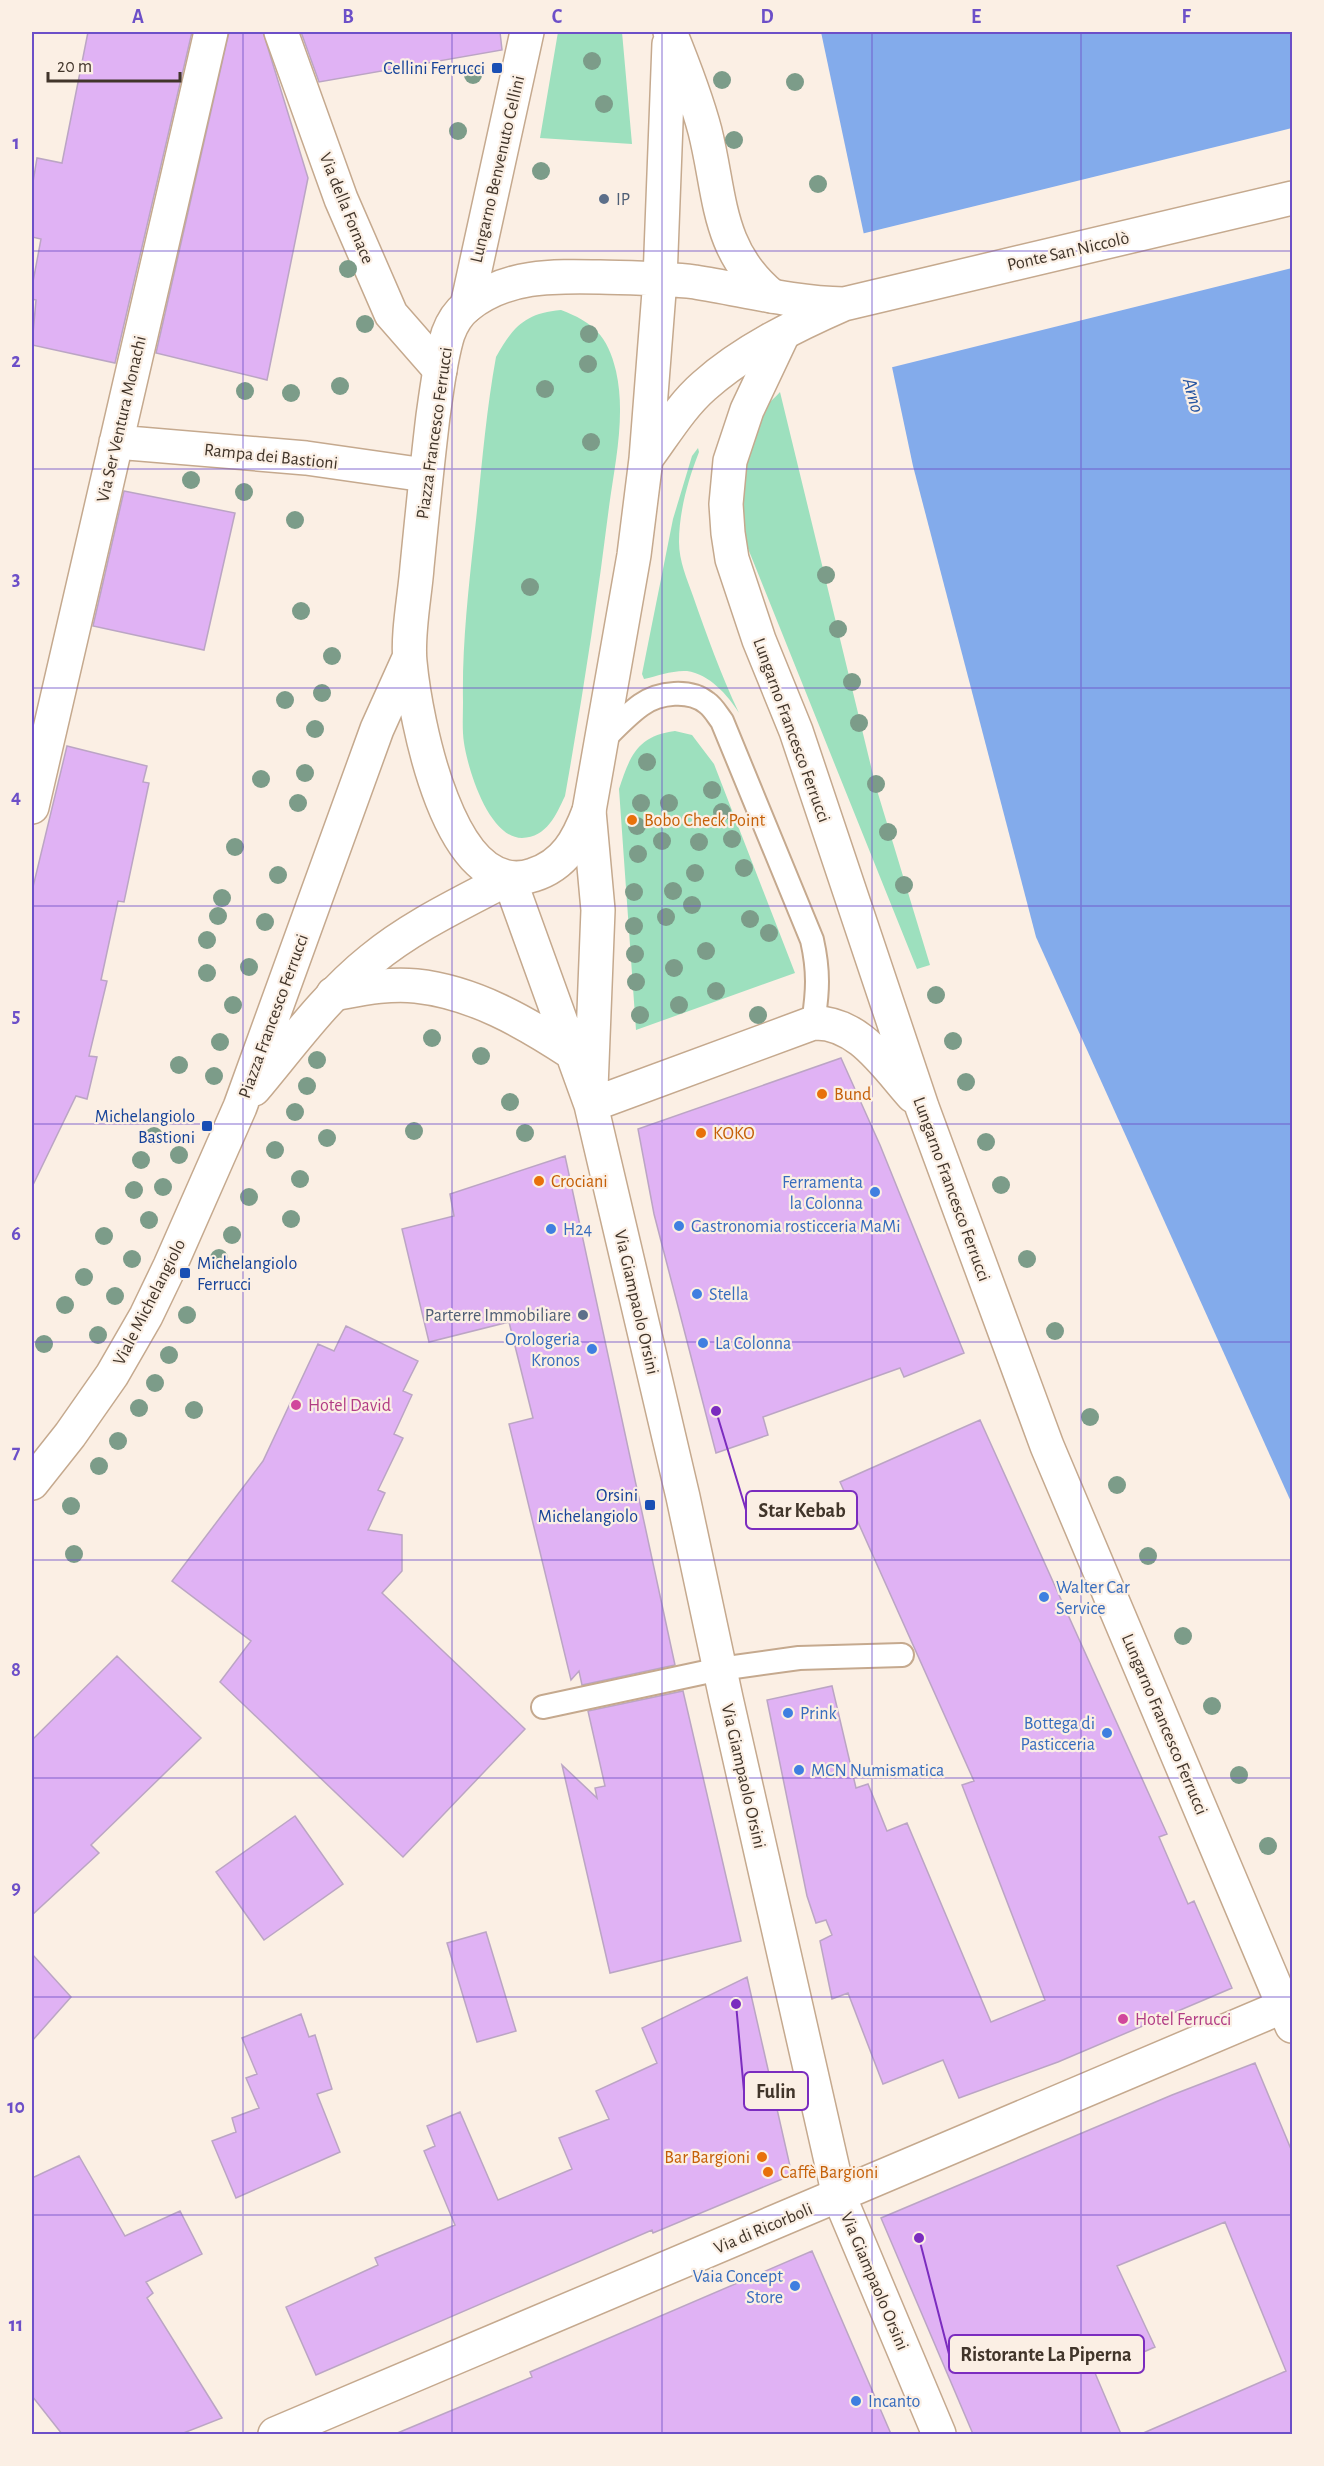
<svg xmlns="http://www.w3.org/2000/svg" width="1324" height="2466" font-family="'Alegreya Sans',sans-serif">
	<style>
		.green { fill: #9de0be }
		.water { fill: #83abeb }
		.pier { fill: #fbefe4 }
		.building { fill: #e0b2f4; stroke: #bba5c4; stroke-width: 1.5 }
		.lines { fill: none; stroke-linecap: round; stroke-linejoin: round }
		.service-casing { stroke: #c5a98e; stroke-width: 26 }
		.minor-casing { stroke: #c5a98e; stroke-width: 36 }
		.tertiary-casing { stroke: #c5a98e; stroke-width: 36 }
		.primary-casing { stroke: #c5a98e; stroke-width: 36 }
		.service { stroke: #fff; stroke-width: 22 }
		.minor { stroke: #fff; stroke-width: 33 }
		.tertiary { stroke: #fff; stroke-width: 33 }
		.primary { stroke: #fff; stroke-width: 33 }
		.tree { fill: #7c9c89 }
		.grid { fill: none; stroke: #6c4fc8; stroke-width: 1.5; stroke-opacity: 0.55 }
		.transit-dot { fill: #1a4fb4; stroke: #fbefe4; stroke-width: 2 }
		.service-dot { fill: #5c6f8a; stroke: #fbefe4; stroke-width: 2 }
		.food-dot { fill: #e8710a; stroke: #fbefe4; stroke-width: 2 }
		.shop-dot { fill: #3f7fe0; stroke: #fbefe4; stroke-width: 2 }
		.hotel-dot { fill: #d1479c; stroke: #fbefe4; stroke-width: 2 }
		.labels { text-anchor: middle; stroke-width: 4.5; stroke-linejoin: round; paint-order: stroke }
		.transit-label { font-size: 18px; fill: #164399; stroke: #fbefe4; text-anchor: end }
		.street-label { font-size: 18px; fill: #41352a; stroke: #fbefe4 }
		.service-label { font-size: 18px; fill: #4e5e75; stroke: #fbefe4; text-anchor: start }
		.food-label { font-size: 18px; fill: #c56008; stroke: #fbefe4; text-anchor: start }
		.shop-label { font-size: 18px; fill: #366cbe; stroke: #fbefe4; text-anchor: start }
		.hotel-label { font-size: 18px; fill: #b23c85; stroke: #fbefe4; text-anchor: start }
		.water-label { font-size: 20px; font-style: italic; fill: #2655a1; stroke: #fbefe4 }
		.leader { fill: none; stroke: #7b2cbf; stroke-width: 2 }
		.callout-dot { fill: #7b2cbf; stroke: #fbefe4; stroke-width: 2 }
		.callout { fill: #fbefe4; stroke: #7b2cbf; stroke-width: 2 }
		.callout-label { font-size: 20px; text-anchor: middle; font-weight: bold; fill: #41352a }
		.neatline { fill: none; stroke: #6c4fc8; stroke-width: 2 }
		.grid-label { font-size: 20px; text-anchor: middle; font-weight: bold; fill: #6c4fc8 }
	</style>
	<rect width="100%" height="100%" fill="#fbefe4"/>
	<path class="green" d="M 558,32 L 622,32 L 632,144 L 540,138 Z
		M 561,310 C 593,322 608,336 616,371 C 626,415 615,463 609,507 C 597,604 582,700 565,796 C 556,815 547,837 522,838 C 489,838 468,770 464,743 C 462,730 463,715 463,702 C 462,647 468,593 474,538 C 481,478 485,417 496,357 C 513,327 525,313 561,310 Z
		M 780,392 L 876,787 L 930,965 L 917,969 L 747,546 C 743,514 736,451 752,422 C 758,411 772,401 780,392 Z
		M 698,448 L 699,452 C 688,480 679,512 679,542 C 679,561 687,579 693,596 C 707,636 721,675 739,713 C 728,695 709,674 687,671 C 673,670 657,676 644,679 L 642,674 L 673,519 L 692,456 Z
		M 675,731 L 692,735 L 714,764 L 795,973 L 636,1030 L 619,789 C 630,756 637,736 675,731 Z"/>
	<path class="water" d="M 821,32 L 1292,32 L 1292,1504 L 1036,937 L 913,466 Z"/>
	<path class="pier" d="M 1292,128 L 1292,268 L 889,368 L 861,234 Z"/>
	<path class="building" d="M 88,32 L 192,32 L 115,363 L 32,345 L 36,300 L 32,299 L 32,287 L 41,239 L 32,237 L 32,188 L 37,158 L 62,163 Z
		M 229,32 L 263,32 L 308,178 L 267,380 L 156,353 Z
		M 301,32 L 500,32 L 502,50 L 319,82 Z
		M 124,491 L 235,513 L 204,650 L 93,626 Z
		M 67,746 L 147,766 L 143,782 L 149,783 L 124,902 L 118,901 L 101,980 L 107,981 L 89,1056 L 97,1057 L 87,1099 L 76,1096 L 32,1187 L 32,891 Z
		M 841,1058 L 880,1145 L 964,1353 L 904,1377 L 900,1368 L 763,1417 L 768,1435 L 716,1453 L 654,1214 L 638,1129 Z
		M 565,1156 L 675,1665 L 582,1685 L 579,1671 L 571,1680 L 509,1424 L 533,1418 L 509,1322 L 429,1342 L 402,1229 L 454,1216 L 450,1194 Z
		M 346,1326 L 418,1361 L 403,1391 L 412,1395 L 394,1434 L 403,1438 L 378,1490 L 385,1493 L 368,1530 L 402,1535 L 402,1571 L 382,1593 L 525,1729 L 403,1857 L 220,1682 L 251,1641 L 172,1581 L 263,1461 L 318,1344 L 334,1351 Z
		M 980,1420 L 1167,1834 L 1159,1837 L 1188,1904 L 1194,1901 L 1232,1988 L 1058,2062 L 959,2098 L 943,2060 L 883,2084 L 848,1993 L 832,1999 L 820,1941 L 832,1935 L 826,1920 L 816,1923 L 807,1896 L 767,1700 L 832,1686 L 856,1788 L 868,1784 L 887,1831 L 907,1823 L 991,2022 L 1045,2000 L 962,1785 L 974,1781 L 840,1482 Z
		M 117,1656 L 201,1738 L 91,1845 L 99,1853 L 32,1915 L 32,1740 Z
		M 683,1691 L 741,1941 L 610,1973 L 562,1765 L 597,1798 L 595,1788 L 605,1786 L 588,1711 Z
		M 295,1816 L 343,1884 L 264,1940 L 216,1872 Z
		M 486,1932 L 516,2031 L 477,2042 L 447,1943 Z
		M 32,1954 L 71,1997 L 32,2041 Z
		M 747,1977 L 792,2175 L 653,2233 L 652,2230 L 316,2375 L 286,2307 L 378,2265 L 375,2258 L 455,2225 L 424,2151 L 435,2146 L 427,2126 L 460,2112 L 498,2200 L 572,2169 L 559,2138 L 609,2119 L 596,2091 L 657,2063 L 642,2028 Z
		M 301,2014 L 309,2037 L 315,2035 L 332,2089 L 317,2094 L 340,2152 L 236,2198 L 212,2141 L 236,2132 L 232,2118 L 259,2108 L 246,2078 L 257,2074 L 242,2038 Z
		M 1255,2063 L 1293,2154 L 1293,2434 L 1141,2434 L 1286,2371 L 1225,2222 L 1117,2266 L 1155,2347 L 1095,2373 L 1121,2434 L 973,2434 L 881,2218 L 1172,2095 Z
		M 79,2156 L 125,2236 L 180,2211 L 202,2254 L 146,2282 L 153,2293 L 147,2298 L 222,2418 L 181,2434 L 62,2434 L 32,2396 L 32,2178 Z
		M 812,2251 L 891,2434 L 395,2434 L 532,2377 L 530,2372 Z"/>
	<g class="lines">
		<g class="service-casing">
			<path id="service" d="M 603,740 C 615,728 627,715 641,705 C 659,692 690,689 707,703 C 713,707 718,716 722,721 L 812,940 C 819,971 818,992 813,1023
				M 543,1707 L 720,1669 L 799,1658 L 902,1655"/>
		</g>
		<g class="minor-casing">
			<path id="minor" d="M 281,32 L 341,199 L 391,314 L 440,370
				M 670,32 C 683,64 696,97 705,131 C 721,195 716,250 772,296
				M 660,279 L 669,44
				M 467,306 L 527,32
				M 116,442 L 306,458 L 425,475
				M 32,807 L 211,32
				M 275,2434 L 1284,2006"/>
		</g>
		<g class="tertiary-casing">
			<path id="tertiary" d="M 783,334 L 747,410 L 730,461 L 726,504 L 728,533 L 732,559 L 759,640 L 796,731 L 922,1107 L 1047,1446 L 1292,2026
				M 589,811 L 598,910 L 591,1088
				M 509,878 L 591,1105 L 683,1497 L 726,1698 L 839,2196 L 939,2434
				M 333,994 C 361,989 388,983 416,986 C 473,992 525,1022 572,1053
				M 591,1105 L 813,1023 C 858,1021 886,1066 913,1096"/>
		</g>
		<g class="primary-casing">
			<path id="primary" d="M 660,279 L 646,459 L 634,555 L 589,811 C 578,840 565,865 533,875 C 449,904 415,716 410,662 C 407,634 415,595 417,567 C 422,516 427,466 433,416 C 437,389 440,360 448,334 C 452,323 457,314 467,306 C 506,275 552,276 600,277 C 632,278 663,278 695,282 C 745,290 793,303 844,304
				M 646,459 C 664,435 681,406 704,386 C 743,351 796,325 844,304 L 1292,198
				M 254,1089 C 291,1045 326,996 371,960 C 412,926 462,903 509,878
				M 32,1483 L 70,1435 L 112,1375 L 146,1316 L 170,1266 L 240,1107 L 377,729 L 409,658"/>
		</g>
		<use href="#service" class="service"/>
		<use href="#minor" class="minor"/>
		<use href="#tertiary" class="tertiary"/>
		<use href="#primary" class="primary"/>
	</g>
	<g class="tree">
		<circle cx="592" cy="61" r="9"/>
		<circle cx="473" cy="75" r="9"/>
		<circle cx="722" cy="80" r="9"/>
		<circle cx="795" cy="82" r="9"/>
		<circle cx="604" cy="104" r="9"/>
		<circle cx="458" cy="131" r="9"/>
		<circle cx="734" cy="140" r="9"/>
		<circle cx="541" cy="171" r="9"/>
		<circle cx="818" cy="184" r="9"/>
		<circle cx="348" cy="269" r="9"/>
		<circle cx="365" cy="324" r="9"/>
		<circle cx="589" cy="334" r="9"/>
		<circle cx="588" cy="364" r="9"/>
		<circle cx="340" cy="386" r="9"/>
		<circle cx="545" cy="389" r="9"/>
		<circle cx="245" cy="391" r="9"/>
		<circle cx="291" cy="393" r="9"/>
		<circle cx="591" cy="442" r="9"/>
		<circle cx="191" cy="480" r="9"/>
		<circle cx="244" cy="492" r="9"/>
		<circle cx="295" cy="520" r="9"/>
		<circle cx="826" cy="575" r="9"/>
		<circle cx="530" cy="587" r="9"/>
		<circle cx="301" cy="611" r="9"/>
		<circle cx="838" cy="629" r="9"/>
		<circle cx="332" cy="656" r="9"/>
		<circle cx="852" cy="682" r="9"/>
		<circle cx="322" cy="693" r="9"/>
		<circle cx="285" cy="700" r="9"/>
		<circle cx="859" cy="723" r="9"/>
		<circle cx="315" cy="729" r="9"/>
		<circle cx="647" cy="762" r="9"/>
		<circle cx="305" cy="773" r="9"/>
		<circle cx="261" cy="779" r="9"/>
		<circle cx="876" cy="784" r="9"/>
		<circle cx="712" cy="790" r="9"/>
		<circle cx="298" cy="803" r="9"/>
		<circle cx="641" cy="803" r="9"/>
		<circle cx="669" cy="803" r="9"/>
		<circle cx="722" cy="812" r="9"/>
		<circle cx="637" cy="826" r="9"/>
		<circle cx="888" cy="832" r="9"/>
		<circle cx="732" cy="839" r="9"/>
		<circle cx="662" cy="841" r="9"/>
		<circle cx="699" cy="842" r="9"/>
		<circle cx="235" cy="847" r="9"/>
		<circle cx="638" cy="854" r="9"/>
		<circle cx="744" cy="868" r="9"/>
		<circle cx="695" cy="873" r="9"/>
		<circle cx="278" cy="875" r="9"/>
		<circle cx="904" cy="885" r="9"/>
		<circle cx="673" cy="891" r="9"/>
		<circle cx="634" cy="892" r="9"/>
		<circle cx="222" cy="898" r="9"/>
		<circle cx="692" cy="905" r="9"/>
		<circle cx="218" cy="916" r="9"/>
		<circle cx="666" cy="917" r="9"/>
		<circle cx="750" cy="919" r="9"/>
		<circle cx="265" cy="922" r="9"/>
		<circle cx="634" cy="926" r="9"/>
		<circle cx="769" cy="933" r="9"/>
		<circle cx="207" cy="940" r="9"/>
		<circle cx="706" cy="951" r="9"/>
		<circle cx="635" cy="954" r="9"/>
		<circle cx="249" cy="967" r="9"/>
		<circle cx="674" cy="968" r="9"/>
		<circle cx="207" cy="973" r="9"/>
		<circle cx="636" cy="982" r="9"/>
		<circle cx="716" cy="991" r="9"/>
		<circle cx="936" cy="995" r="9"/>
		<circle cx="233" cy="1005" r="9"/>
		<circle cx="679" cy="1005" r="9"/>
		<circle cx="640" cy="1015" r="9"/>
		<circle cx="758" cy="1015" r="9"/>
		<circle cx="432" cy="1038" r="9"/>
		<circle cx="953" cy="1041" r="9"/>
		<circle cx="220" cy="1042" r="9"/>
		<circle cx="481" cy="1056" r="9"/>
		<circle cx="317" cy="1060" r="9"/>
		<circle cx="179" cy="1065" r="9"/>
		<circle cx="214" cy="1076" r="9"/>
		<circle cx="966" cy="1082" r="9"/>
		<circle cx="307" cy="1086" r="9"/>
		<circle cx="510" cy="1102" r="9"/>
		<circle cx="295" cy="1112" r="9"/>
		<circle cx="414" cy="1131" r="9"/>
		<circle cx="525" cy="1133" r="9"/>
		<circle cx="154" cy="1136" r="9"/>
		<circle cx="327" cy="1138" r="9"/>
		<circle cx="986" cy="1142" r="9"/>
		<circle cx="275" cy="1150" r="9"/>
		<circle cx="179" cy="1155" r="9"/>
		<circle cx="141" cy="1160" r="9"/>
		<circle cx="300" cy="1179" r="9"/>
		<circle cx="1001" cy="1185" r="9"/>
		<circle cx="163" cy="1187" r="9"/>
		<circle cx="134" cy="1190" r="9"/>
		<circle cx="249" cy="1197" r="9"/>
		<circle cx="291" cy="1219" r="9"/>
		<circle cx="149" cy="1220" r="9"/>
		<circle cx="232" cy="1235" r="9"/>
		<circle cx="104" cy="1236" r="9"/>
		<circle cx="219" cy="1258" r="9"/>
		<circle cx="132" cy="1259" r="9"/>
		<circle cx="1027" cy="1259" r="9"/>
		<circle cx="84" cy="1277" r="9"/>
		<circle cx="115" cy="1296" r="9"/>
		<circle cx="65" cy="1305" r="9"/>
		<circle cx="187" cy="1315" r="9"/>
		<circle cx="1055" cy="1331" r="9"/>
		<circle cx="98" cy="1335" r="9"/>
		<circle cx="44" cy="1344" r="9"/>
		<circle cx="169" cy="1355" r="9"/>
		<circle cx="155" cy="1383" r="9"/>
		<circle cx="139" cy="1408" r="9"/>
		<circle cx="194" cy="1410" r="9"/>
		<circle cx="1090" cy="1417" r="9"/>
		<circle cx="118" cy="1441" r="9"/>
		<circle cx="99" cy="1466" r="9"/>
		<circle cx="1117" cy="1485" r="9"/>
		<circle cx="71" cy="1506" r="9"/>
		<circle cx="74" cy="1554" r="9"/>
		<circle cx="1148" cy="1556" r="9"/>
		<circle cx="1183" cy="1636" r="9"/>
		<circle cx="1212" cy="1706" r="9"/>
		<circle cx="1239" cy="1775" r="9"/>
		<circle cx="1268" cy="1846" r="9"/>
	</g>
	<path class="grid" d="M 243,32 L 243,2434M 452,32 L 452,2434M 662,32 L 662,2434M 872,32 L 872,2434M 1081,32 L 1081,2434M 32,251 L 1292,251M 32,469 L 1292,469M 32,688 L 1292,688M 32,906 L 1292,906M 32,1124 L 1292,1124M 32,1342 L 1292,1342M 32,1560 L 1292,1560M 32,1778 L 1292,1778M 32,1997 L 1292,1997M 32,2215 L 1292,2215"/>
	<g class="transit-dot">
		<rect x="491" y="62" width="12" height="12" rx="3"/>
		<rect x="201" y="1120" width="12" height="12" rx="3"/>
		<rect x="179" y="1267" width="12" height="12" rx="3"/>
		<rect x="644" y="1499" width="12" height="12" rx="3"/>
	</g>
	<g class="service-dot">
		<circle cx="604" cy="199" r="6"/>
		<circle cx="583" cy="1315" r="6"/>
	</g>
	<g class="food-dot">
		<circle cx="632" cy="820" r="6"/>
		<circle cx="822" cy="1094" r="6"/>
		<circle cx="701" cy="1133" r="6"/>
		<circle cx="539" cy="1181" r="6"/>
		<circle cx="762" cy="2157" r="6"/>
		<circle cx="768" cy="2172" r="6"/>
	</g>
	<g class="shop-dot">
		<circle cx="875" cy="1192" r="6"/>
		<circle cx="679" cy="1226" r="6"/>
		<circle cx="551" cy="1229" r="6"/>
		<circle cx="697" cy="1294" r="6"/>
		<circle cx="703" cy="1343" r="6"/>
		<circle cx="592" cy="1349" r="6"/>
		<circle cx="1044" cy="1597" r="6"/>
		<circle cx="788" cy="1713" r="6"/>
		<circle cx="1107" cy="1733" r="6"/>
		<circle cx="799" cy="1770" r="6"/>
		<circle cx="795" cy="2286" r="6"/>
		<circle cx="856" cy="2401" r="6"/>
	</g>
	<g class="hotel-dot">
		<circle cx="296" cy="1405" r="6"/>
		<circle cx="1123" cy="2019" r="6"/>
	</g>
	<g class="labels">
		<g class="transit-label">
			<text x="485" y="74">Cellini Ferrucci</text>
			<text x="195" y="1122">Michelangiolo<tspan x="195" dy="21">Bastioni</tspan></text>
			<text x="197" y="1269" text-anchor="start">Michelangiolo<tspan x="197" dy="21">Ferrucci</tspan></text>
			<text x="638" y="1501">Orsini<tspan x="638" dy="21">Michelangiolo</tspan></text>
		</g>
		<g class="street-label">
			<text transform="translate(497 169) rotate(-77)" y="6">Lungarno Benvenuto Cellini</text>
			<text transform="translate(347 208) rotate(68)" y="6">Via della Fornace</text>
			<text transform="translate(1068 251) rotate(-13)" y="6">Ponte San Niccolò</text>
			<text transform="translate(121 419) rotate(-77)" y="6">Via Ser Ventura Monachi</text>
			<text transform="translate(434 433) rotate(-82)" y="6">Piazza Francesco Ferrucci</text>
			<text transform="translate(271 456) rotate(6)" y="6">Rampa dei Bastioni</text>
			<text transform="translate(792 730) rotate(70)" y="6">Lungarno Francesco Ferrucci</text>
			<text transform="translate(273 1016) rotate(-70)" y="6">Piazza Francesco Ferrucci</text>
			<text transform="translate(952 1189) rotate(70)" y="6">Lungarno Francesco Ferrucci</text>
			<text transform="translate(149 1302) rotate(-63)" y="6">Viale Michelangiolo</text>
			<text transform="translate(637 1302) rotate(77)" y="6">Via Giampaolo Orsini</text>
			<text transform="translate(1165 1724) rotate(67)" y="6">Lungarno Francesco Ferrucci</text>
			<text transform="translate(744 1776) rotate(77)" y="6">Via Giampaolo Orsini</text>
			<text transform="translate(763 2228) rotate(-23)" y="6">Via di Ricorboli</text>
			<text transform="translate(875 2281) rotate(67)" y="6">Via Giampaolo Orsini</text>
		</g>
		<g class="service-label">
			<text x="616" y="205">IP</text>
			<text x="571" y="1321" text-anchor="end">Parterre Immobiliare</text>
		</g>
		<g class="food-label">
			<text x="644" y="826">Bobo Check Point</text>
			<text x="834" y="1100">Bund</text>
			<text x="713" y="1139">KOKO</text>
			<text x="551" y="1187">Crociani</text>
			<text x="750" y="2163" text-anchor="end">Bar Bargioni</text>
			<text x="780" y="2178">Caffè Bargioni</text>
		</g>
		<g class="shop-label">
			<text x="863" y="1188" text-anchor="end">Ferramenta<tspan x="863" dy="21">la Colonna</tspan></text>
			<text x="691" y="1232">Gastronomia rosticceria MaMi</text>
			<text x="563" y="1235">H24</text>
			<text x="709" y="1300">Stella</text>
			<text x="580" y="1345" text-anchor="end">Orologeria<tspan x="580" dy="21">Kronos</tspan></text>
			<text x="715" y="1349">La Colonna</text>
			<text x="1056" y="1593">Walter Car<tspan x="1056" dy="21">Service</tspan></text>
			<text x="800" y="1719">Prink</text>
			<text x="1095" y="1729" text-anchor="end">Bottega di<tspan x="1095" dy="21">Pasticceria</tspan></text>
			<text x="811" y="1776">MCN Numismatica</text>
			<text x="783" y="2282" text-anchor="end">Vaia Concept<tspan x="783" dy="21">Store</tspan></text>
			<text x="868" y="2407">Incanto</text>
		</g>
		<g class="hotel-label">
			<text x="308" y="1411">Hotel David</text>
			<text x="1135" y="2025">Hotel Ferrucci</text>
		</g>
		<g class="water-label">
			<text transform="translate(1194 395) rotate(75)" y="7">Arno</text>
		</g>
	</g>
	<path class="leader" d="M716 1411L746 1510M736 2004L744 2091M919 2238L949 2354"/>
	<g class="callout-dot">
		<circle cx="716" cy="1411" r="6"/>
		<circle cx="736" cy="2004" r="6"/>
		<circle cx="919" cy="2238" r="6"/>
	</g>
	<g class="callout">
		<rect x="746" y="1491" width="111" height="38" rx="6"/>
		<rect x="744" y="2072" width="64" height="38" rx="6"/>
		<rect x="949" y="2335" width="195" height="38" rx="6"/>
	</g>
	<g class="callout-label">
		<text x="802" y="1517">Star Kebab</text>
		<text x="776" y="2098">Fulin</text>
		<text x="1046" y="2361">Ristorante La Piperna</text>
	</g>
	<rect width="1324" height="2466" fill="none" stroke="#fbefe4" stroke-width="66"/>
	<path d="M48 72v9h132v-9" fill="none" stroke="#41352a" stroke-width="3"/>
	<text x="57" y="72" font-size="18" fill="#41352a" stroke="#fbefe4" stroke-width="4.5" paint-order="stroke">20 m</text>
	<rect x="33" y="33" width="1258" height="2400" class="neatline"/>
	<g class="grid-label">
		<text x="138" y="23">A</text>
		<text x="348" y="23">B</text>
		<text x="557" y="23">C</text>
		<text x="767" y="23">D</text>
		<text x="976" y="23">E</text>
		<text x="1186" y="23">F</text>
		<text x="16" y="149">1</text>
		<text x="16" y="367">2</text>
		<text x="16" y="585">3</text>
		<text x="16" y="803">4</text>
		<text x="16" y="1022">5</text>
		<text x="16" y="1240">6</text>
		<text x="16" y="1458">7</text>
		<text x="16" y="1676">8</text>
		<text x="16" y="1894">9</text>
		<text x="16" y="2113">10</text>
		<text x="16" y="2331">11</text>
	</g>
</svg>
